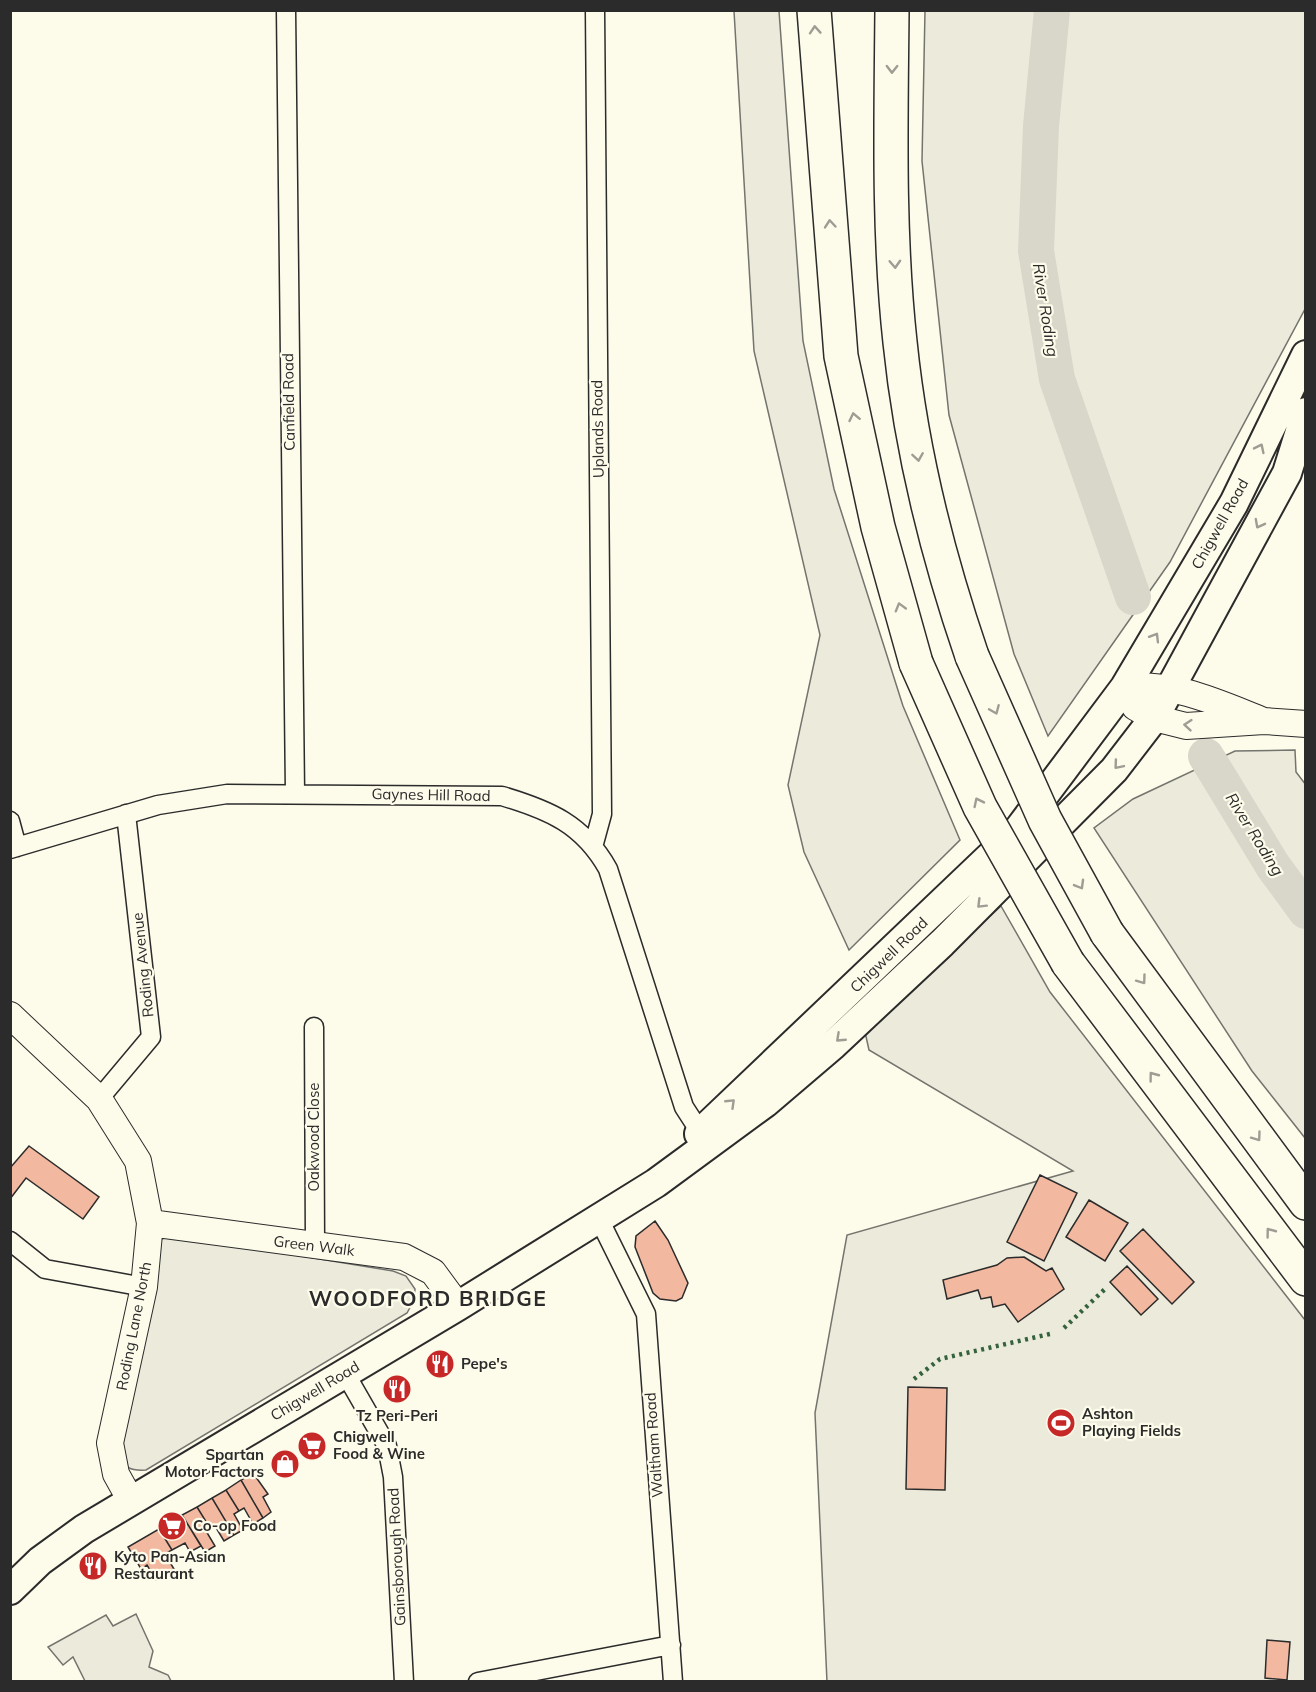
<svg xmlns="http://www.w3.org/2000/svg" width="1316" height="1692" font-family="Mulish,sans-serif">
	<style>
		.green { fill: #ecebdb; stroke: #74746e; stroke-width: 1.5 }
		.parking { fill: #eceadb; stroke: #74746e; stroke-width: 1.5 }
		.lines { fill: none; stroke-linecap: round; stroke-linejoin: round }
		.river { stroke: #d8d7c9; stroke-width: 36 }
		.building { fill: #f2b8a0; stroke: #2b2b2b; stroke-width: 1.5 }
		.street-casing { stroke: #2b2b2b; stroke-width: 21 }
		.secondary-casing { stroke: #2b2b2b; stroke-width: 28 }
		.primary-casing { stroke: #2b2b2b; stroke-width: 32 }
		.highway-casing { stroke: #2b2b2b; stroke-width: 36 }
		.street { stroke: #fdfbea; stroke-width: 18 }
		.secondary { stroke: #fdfbea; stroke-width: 26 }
		.primary { stroke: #fdfbea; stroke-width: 28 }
		.highway { stroke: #fdfbea; stroke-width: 33 }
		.highway-bridge-casing { stroke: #2b2b2b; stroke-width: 36; stroke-linecap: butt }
		.highway-bridge { stroke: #fdfbea; stroke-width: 33 }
		.hedge { stroke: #34623c; stroke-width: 4.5; stroke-dasharray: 3 4.5; stroke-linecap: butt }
		.oneway { stroke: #9e9d94 }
		.labels { text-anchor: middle; stroke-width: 4.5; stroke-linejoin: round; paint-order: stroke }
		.street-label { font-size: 15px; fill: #2b2b2b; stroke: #fdfbea }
		.poi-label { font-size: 15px; font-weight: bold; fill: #2b2b2b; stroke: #fdfbea; text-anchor: start }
		.water-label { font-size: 16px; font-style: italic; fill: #2b2b2b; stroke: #fdfbea }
		.district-label { font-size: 21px; font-weight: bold; letter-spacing: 1.5px; fill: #2b2b2b; stroke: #fdfbea }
	</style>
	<rect width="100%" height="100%" fill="#fdfbea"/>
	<path class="green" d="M 734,11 L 779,11 L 803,341 L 834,489 L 903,706 L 960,840 L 849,950 L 804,852 L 788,785 L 820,635 L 754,351 Z
		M 925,11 L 1305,11 L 1305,309 L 1170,562 L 1048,736 L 1014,654 L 949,415 L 922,161 Z
		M 1295,750 L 1296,772 L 1306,785 L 1305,1138 L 1252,1071 L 1094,828 L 1133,799 L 1235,751 Z
		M 1001,906 L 1050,992 L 1305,1320 L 1305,1681 L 827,1682 L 815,1413 L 847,1235 L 1073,1171 L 869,1050 L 865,1032 Z
		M 174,1235 L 393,1271 L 406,1276 L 415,1289 L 414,1300 L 407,1313 L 146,1470 C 129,1471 126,1468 118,1454 L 159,1240 Z"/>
	<path class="parking" d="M 136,1614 L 153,1651 L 149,1667 L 168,1675 L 171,1681 L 85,1681 L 73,1657 L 63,1665 L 48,1647 L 106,1615 L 113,1626 Z"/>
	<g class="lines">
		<path class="river" d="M 1052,10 L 1041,126 L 1036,251 L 1057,379 L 1133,597
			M 1206,756 L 1273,866 L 1306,911"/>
	</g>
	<path class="building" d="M 29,1146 L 99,1197 L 83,1219 L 26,1178 L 10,1199 L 10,1168 Z
		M 1040,1175 L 1077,1193 L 1044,1261 L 1007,1242 Z
		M 1089,1200 L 1128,1223 L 1105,1261 L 1066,1237 Z
		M 655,1221 L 668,1240 L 688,1283 L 682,1298 L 676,1301 L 660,1299 L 653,1293 L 635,1247 L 636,1236 Z
		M 1143,1229 L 1194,1282 L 1172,1304 L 1120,1251 Z
		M 1024,1257 L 1046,1271 L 1052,1268 L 1064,1289 L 1018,1322 L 1005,1304 L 993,1307 L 991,1297 L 981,1299 L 978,1290 L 947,1299 L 943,1280 L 997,1265 L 1007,1258 Z
		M 1127,1266 L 1158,1299 L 1141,1315 L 1110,1282 Z
		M 908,1387 L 947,1388 L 945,1490 L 906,1489 Z
		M 253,1473 L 268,1494 L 263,1497 L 271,1512 L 263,1518 L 241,1480 Z
		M 241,1480 L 263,1518 L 253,1524 L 244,1508 L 239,1511 L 226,1490 Z
		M 226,1490 L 239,1511 L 234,1514 L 243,1530 L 234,1535 L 212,1498 Z
		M 212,1498 L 234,1535 L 224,1541 L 215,1526 L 210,1528 L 197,1507 Z
		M 197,1507 L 210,1528 L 206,1531 L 215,1546 L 205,1552 L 182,1515 Z
		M 182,1515 L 201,1546 L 190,1552 L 185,1543 L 172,1550 L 159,1529 Z
		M 159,1529 L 172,1550 L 165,1554 L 174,1569 L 156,1580 L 147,1565 L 141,1569 L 128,1547 Z
		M 1267,1640 L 1290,1642 L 1287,1680 L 1265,1678 Z"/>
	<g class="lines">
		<g class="street-casing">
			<path id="street" d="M 286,10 L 295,793
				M 10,821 L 17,847
				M 593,847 L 602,814 L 595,10
				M 10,849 L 158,805 L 227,794 L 502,796 C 549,810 583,824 608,869 L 684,1107 L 706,1141
				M 314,1027 L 315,1246
				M 99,1099 L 151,1037 L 126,814
				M 599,1219 L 646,1314 L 673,1682
				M 10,1241 L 45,1269 L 144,1287
				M 345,1373 L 387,1446 L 393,1477 L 404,1682
				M 478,1682 L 671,1645"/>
		</g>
		<g class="secondary-casing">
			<path id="secondary" d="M 1264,721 C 1218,703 1175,682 1125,687 L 1135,707 L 1154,718 L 1186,726 L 1264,721 L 1306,724
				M 10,1015 L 99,1099 L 138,1161 L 150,1223 L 144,1287 L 110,1443 L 116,1474 L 131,1501
				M 150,1223 L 404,1257 L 433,1272 L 458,1306"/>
		</g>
		<g class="primary-casing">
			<path id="primary" d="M 699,1134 L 1018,830 L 1125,687 L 1234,503 L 1306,355
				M 10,1590 L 40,1561 L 84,1529 L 458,1306 L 656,1183 L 765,1103 L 833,1045 L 942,943 L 1114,770 L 1154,718 L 1287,473 L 1306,412"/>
		</g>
		<g class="highway-casing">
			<path id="highway" d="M 814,10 L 841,356 L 878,527 L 916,663
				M 892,10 C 891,121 888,232 900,342 C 911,450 937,554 972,656
				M 1107,933 L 1306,1203
				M 1068,963 L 1306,1279"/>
		</g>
		<use href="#street" class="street"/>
		<use href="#secondary" class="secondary"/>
		<use href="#primary" class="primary"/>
		<use href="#highway" class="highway"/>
		<g class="highway-bridge-casing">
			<path id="highway-bridge" d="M 972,656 L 1045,820 L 1107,933
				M 916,663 L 980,807 L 1068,963"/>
		</g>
		<use href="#highway-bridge" class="highway-bridge"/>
		<path class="hedge" d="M 1064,1328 L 1105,1289
			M 914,1379 L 940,1359 L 1054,1333"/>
	</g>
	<defs><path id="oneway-chevron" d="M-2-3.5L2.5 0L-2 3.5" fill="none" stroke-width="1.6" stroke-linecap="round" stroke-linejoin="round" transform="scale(1.5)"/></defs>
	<g class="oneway">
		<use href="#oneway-chevron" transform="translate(815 30) rotate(-94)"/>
		<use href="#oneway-chevron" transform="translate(892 69) rotate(91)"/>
		<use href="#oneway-chevron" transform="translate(830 224) rotate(-95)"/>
		<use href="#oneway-chevron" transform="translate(895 264) rotate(87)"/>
		<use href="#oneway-chevron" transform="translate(854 417) rotate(-102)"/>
		<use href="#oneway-chevron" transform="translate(1260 448) rotate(-64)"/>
		<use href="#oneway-chevron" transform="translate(918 457) rotate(81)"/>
		<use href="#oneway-chevron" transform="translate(1259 524) rotate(118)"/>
		<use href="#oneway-chevron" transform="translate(900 607) rotate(-106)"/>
		<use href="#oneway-chevron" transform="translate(1155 637) rotate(-59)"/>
		<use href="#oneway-chevron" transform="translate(995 710) rotate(67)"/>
		<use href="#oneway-chevron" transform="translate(1188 725) rotate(-175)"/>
		<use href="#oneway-chevron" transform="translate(1118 765) rotate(130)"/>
		<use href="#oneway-chevron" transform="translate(978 802) rotate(-116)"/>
		<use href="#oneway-chevron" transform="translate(1080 885) rotate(60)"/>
		<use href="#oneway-chevron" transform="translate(981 904) rotate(135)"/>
		<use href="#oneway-chevron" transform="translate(1142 980) rotate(54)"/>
		<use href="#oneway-chevron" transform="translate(840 1038) rotate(137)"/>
		<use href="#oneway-chevron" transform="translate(1153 1076) rotate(-127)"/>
		<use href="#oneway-chevron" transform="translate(731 1103) rotate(-44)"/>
		<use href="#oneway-chevron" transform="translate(1257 1137) rotate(54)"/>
		<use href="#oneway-chevron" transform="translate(1270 1232) rotate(-127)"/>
	</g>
	<defs>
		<g id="restaurant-disc" transform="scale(1.5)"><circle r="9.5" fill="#c62828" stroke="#fdfbea"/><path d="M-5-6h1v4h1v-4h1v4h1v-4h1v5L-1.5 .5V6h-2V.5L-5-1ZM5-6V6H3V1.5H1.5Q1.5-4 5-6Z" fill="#fff"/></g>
		<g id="stadium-disc" transform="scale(1.5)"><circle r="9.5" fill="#c62828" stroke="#fdfbea"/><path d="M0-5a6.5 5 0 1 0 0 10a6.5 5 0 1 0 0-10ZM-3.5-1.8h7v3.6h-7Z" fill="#fff"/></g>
		<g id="supermarket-disc" transform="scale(1.5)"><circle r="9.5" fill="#c62828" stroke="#fdfbea"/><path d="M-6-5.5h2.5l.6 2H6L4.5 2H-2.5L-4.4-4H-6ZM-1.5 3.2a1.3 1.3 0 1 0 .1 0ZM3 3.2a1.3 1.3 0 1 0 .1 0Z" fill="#fff"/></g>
		<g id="shop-disc" transform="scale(1.5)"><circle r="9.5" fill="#c62828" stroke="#fdfbea"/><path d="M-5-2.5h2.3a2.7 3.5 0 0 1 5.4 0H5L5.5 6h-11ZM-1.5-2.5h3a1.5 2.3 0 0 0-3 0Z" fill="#fff"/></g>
	</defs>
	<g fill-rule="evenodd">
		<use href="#restaurant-disc" x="440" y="1364"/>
		<use href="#restaurant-disc" x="397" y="1389"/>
		<use href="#stadium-disc" x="1061" y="1423"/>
		<use href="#supermarket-disc" x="312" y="1446"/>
		<use href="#shop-disc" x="285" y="1464"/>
		<use href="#supermarket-disc" x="172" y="1526"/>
		<use href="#restaurant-disc" x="93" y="1566"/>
	</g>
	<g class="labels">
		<g class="street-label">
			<text transform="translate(289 402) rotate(-91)" y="5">Canfield Road</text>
			<text transform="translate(598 429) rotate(-91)" y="5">Uplands Road</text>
			<text transform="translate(1220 524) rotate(-61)" y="5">Chigwell Road</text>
			<text transform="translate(431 795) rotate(1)" y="5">Gaynes Hill Road</text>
			<text transform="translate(889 955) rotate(-44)" y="5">Chigwell Road</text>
			<text transform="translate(143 965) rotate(-96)" y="5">Roding Avenue</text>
			<text transform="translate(314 1137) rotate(-90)" y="5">Oakwood Close</text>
			<text transform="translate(314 1246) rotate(7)" y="5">Green Walk</text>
			<text transform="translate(134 1326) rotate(-79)" y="5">Roding Lane North</text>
			<text transform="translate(315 1391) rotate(-31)" y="5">Chigwell Road</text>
			<text transform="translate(654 1445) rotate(-94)" y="5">Waltham Road</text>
			<text transform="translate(397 1557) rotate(-93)" y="5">Gainsborough Road</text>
		</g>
		<g class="poi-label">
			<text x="461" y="1369">Pepe's</text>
			<text x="1082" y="1419">Ashton<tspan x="1082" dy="17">Playing Fields</tspan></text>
			<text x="397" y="1421" text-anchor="middle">Tz Peri-Peri</text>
			<text x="333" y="1442">Chigwell<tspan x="333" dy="17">Food &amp; Wine</tspan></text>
			<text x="264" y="1460" text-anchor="end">Spartan<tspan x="264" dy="17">Motor Factors</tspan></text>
			<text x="193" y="1531">Co-op Food</text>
			<text x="114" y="1562">Kyto Pan-Asian<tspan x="114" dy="17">Restaurant</tspan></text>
		</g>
		<g class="water-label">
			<text transform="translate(1046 310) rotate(81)" y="6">River Roding</text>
			<text transform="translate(1255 834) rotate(58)" y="6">River Roding</text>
		</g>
		<g class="district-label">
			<text x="428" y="1306">WOODFORD BRIDGE</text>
		</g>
	</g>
	<rect width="1316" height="1692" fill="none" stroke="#2b2b2b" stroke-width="24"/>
</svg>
